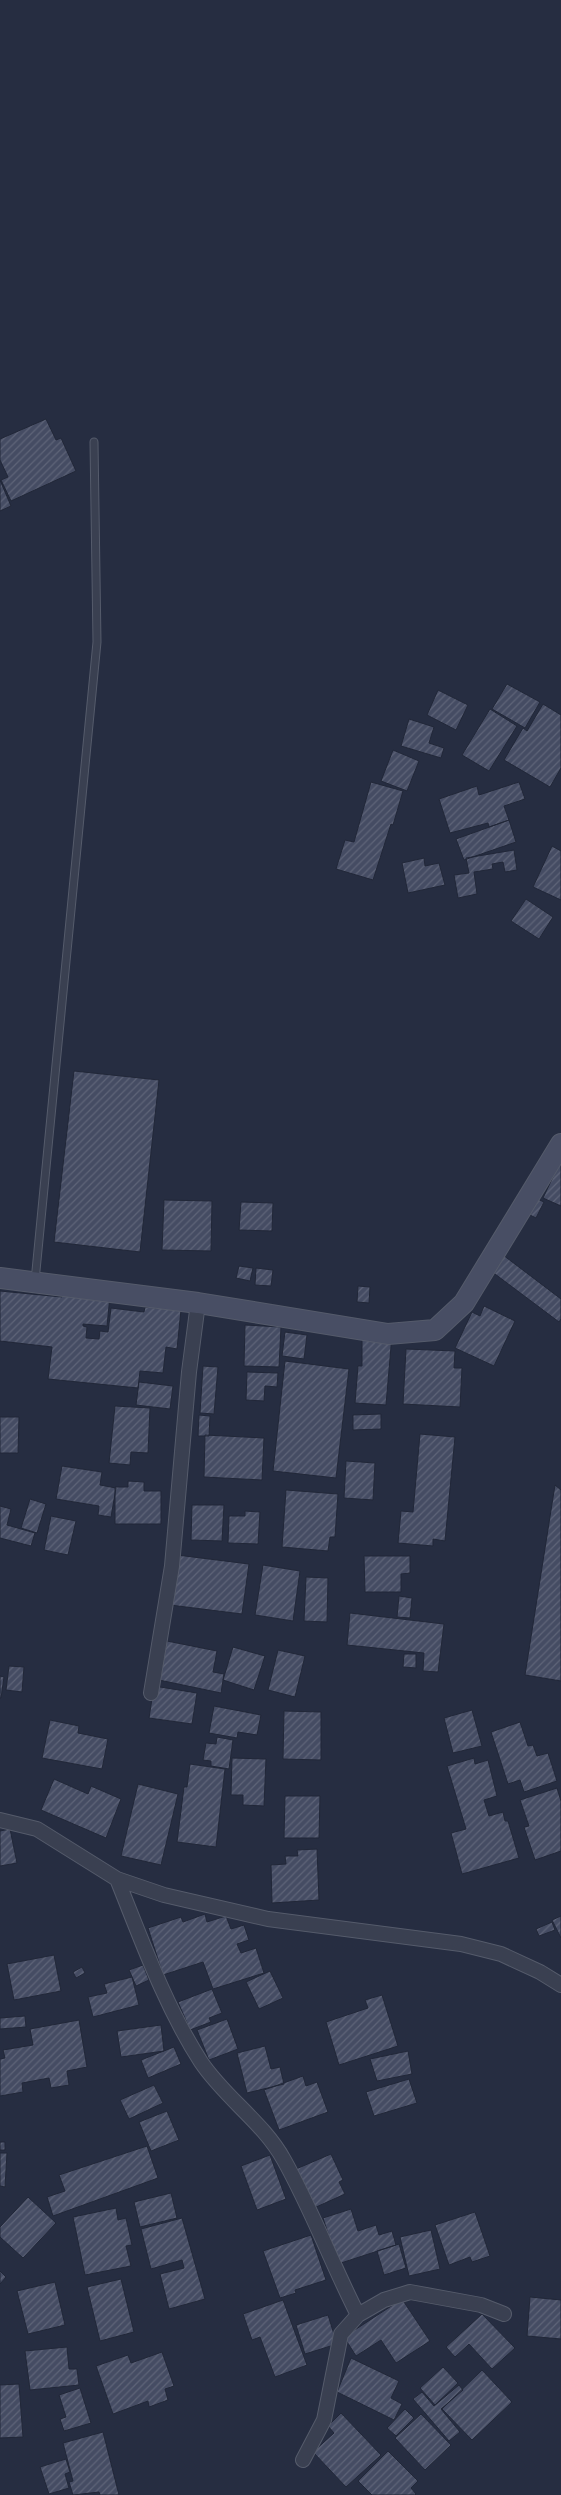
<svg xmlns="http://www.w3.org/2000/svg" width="561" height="2495" font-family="'Sofia Sans Condensed',sans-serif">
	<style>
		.building { fill: url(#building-hatch); stroke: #212738 }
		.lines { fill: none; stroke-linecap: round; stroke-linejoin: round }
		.service-casing { stroke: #555b6b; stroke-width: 9 }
		.minor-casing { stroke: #555b6b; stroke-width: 16 }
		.secondary-casing { stroke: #555b6b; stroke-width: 22 }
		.service { stroke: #3a4051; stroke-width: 7 }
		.minor { stroke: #3a4051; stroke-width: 14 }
		.secondary { stroke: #484e64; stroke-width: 20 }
	</style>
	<defs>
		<pattern id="building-hatch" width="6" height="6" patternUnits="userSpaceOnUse" patternTransform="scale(1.25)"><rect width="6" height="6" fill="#454c63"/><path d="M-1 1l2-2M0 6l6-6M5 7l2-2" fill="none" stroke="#5e6478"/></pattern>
	</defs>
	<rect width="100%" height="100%" fill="#262d41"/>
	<path class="building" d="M 46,419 L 56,440 L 61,438 L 76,471 L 11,501 L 1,480 L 8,477 L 0,460 L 0,439 Z
		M 0,480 L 11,506 L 0,511 Z
		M 507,684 L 540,702 L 525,728 L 492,709 Z
		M 438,690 L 468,705 L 456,730 L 427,715 Z
		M 543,704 L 561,715 L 561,768 L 550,787 L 504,760 L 523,728 L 527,731 Z
		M 490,709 L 517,726 L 489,771 L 462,755 Z
		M 409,719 L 434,727 L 429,743 L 444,748 L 441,758 L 401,746 Z
		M 393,750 L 419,761 L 407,791 L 381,781 Z
		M 371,782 L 403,791 L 393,825 L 391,824 L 373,880 L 336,869 L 345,840 L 354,842 Z
		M 519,782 L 525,799 L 504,806 L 509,820 L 489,827 L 488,823 L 450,833 L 439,799 L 477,786 L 479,795 Z
		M 509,820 L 516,842 L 464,860 L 456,839 Z
		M 552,846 L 561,851 L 561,900 L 533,887 Z
		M 514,850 L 517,870 L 505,872 L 503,862 L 492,864 L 493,869 L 474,872 L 477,894 L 458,898 L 454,875 L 469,873 L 466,858 Z
		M 424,858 L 425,866 L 439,863 L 445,885 L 408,893 L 402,863 Z
		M 526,899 L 553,917 L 539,939 L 511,921 Z
		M 74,1071 L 159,1080 L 140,1252 L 54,1242 Z
		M 561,1160 L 561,1206 L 543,1198 Z
		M 533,1197 L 544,1202 L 536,1218 L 526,1213 Z
		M 164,1200 L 212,1201 L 211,1251 L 162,1250 Z
		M 241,1202 L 273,1203 L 272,1231 L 239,1230 Z
		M 503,1255 L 561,1299 L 561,1319 L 559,1322 L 491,1271 Z
		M 239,1266 L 253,1268 L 250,1281 L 236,1278 Z
		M 256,1268 L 273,1270 L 271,1286 L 255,1285 Z
		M 358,1286 L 370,1287 L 369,1303 L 357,1302 Z
		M 0,1291 L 62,1297 L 63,1291 L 110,1296 L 107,1326 L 83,1324 L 83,1326 L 87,1327 L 86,1338 L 99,1339 L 100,1331 L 108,1332 L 111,1308 L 144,1312 L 145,1307 L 181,1310 L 177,1349 L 166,1347 L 163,1373 L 140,1371 L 138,1388 L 48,1379 L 52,1347 L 0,1341 Z
		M 484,1306 L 515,1321 L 494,1366 L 455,1348 L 472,1312 L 480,1316 Z
		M 245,1325 L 281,1327 L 279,1367 L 244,1366 Z
		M 285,1332 L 307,1335 L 304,1359 L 282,1356 Z
		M 362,1333 L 392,1335 L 386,1405 L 355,1403 L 358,1366 L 362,1366 Z
		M 406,1349 L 455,1351 L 454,1368 L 462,1368 L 460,1407 L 403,1404 Z
		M 285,1361 L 349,1369 L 336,1478 L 273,1471 Z
		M 203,1366 L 218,1367 L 214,1414 L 200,1413 Z
		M 247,1372 L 278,1373 L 277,1387 L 265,1386 L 264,1401 L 246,1400 Z
		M 139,1382 L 173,1386 L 170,1409 L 136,1405 Z
		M 115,1406 L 150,1408 L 148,1453 L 131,1452 L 130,1465 L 109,1463 Z
		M 381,1414 L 381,1429 L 353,1430 L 353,1415 Z
		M 199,1415 L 210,1416 L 209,1436 L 198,1436 Z
		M 0,1417 L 19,1417 L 18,1453 L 0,1453 Z
		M 420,1434 L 455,1437 L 445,1541 L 433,1539 L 433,1546 L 398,1543 L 401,1511 L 413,1512 Z
		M 205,1435 L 264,1438 L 262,1480 L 204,1477 Z
		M 346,1461 L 375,1463 L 373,1500 L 344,1498 Z
		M 62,1466 L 102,1472 L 100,1485 L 116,1488 L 111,1517 L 98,1515 L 99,1506 L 56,1499 Z
		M 128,1481 L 144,1482 L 144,1491 L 161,1491 L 161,1524 L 115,1524 L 115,1487 L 128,1487 Z
		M 555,1485 L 561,1490 L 561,1681 L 525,1675 Z
		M 286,1490 L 338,1494 L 335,1537 L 330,1537 L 328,1551 L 282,1547 Z
		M 30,1499 L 46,1504 L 37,1533 L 21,1528 Z
		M 192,1505 L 224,1505 L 222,1541 L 191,1540 Z
		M 0,1506 L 11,1509 L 7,1525 L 35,1533 L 31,1546 L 0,1538 Z
		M 245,1511 L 260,1512 L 258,1544 L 228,1543 L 229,1516 L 245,1516 Z
		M 51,1516 L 76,1521 L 68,1555 L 44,1550 Z
		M 177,1555 L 249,1564 L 242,1614 L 170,1605 Z
		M 364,1556 L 410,1556 L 410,1573 L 401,1574 L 401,1592 L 365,1592 Z
		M 263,1565 L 300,1571 L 293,1621 L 255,1615 Z
		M 306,1577 L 328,1578 L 327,1622 L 304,1621 Z
		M 399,1596 L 412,1598 L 410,1618 L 397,1617 Z
		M 350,1613 L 444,1624 L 438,1672 L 423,1671 L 424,1653 L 347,1645 Z
		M 167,1641 L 217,1651 L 213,1672 L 224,1674 L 221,1693 L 159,1680 Z
		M 233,1647 L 265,1656 L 254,1690 L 223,1680 Z
		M 278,1650 L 305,1656 L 295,1697 L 268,1690 Z
		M 404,1654 L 416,1654 L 416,1668 L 403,1667 Z
		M 9,1666 L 24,1667 L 22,1692 L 6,1690 Z
		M 0,1676 L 4,1677 L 1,1698 L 0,1698 Z
		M 154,1686 L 197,1693 L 192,1724 L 149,1718 Z
		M 214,1706 L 261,1715 L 257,1735 L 238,1732 L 237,1738 L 209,1733 Z
		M 472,1710 L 482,1746 L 453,1753 L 444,1718 Z
		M 284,1711 L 321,1712 L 321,1760 L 283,1759 Z
		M 50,1720 L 79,1726 L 78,1733 L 108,1739 L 102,1769 L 42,1758 Z
		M 520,1722 L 528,1746 L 533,1745 L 537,1756 L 548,1753 L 557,1781 L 524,1792 L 520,1780 L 508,1784 L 491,1732 Z
		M 217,1737 L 233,1740 L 229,1769 L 211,1766 L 211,1761 L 203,1760 L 206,1743 L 216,1744 Z
		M 232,1758 L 266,1759 L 264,1806 L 243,1805 L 243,1795 L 231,1795 Z
		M 474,1758 L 475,1764 L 488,1760 L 497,1796 L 484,1800 L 489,1816 L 503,1812 L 505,1821 L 508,1821 L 519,1858 L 462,1874 L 451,1833 L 466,1829 L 447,1766 Z
		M 190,1764 L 225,1769 L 216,1847 L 177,1842 L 184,1787 L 187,1787 Z
		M 54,1779 L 88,1794 L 91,1786 L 121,1799 L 106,1838 L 41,1810 Z
		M 138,1784 L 178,1794 L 161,1865 L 121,1856 Z
		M 557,1788 L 561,1801 L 561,1851 L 535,1860 L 524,1827 L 529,1826 L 520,1800 Z
		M 285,1796 L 320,1796 L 319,1838 L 284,1838 Z
		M 10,1829 L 17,1863 L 0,1866 L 0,1831 Z
		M 317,1849 L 319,1900 L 272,1903 L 271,1865 L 286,1864 L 285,1856 L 298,1856 L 297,1850 Z
		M 205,1914 L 207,1922 L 226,1916 L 231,1929 L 244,1925 L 249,1940 L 237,1944 L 241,1953 L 256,1948 L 264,1973 L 213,1989 L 203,1962 L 163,1975 L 148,1928 L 181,1917 L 183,1922 Z
		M 561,1916 L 561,1938 L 552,1920 Z
		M 552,1922 L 555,1930 L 539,1936 L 536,1929 Z
		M 54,1955 L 61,1991 L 14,2000 L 7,1964 Z
		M 143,1965 L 149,1980 L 136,1986 L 129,1970 Z
		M 82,1967 L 85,1973 L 76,1978 L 73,1972 Z
		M 270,1971 L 283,1998 L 259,2009 L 246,1982 Z
		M 132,1977 L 139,2005 L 93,2017 L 88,1997 L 107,1993 L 104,1984 Z
		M 212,1989 L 222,2013 L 209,2018 L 211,2022 L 190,2030 L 178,2002 Z
		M 382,1995 L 398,2046 L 339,2065 L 326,2022 L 368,2008 L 365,2000 Z
		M 25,2016 L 26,2027 L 0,2029 L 0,2018 Z
		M 227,2019 L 238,2049 L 209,2060 L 197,2030 Z
		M 79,2020 L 87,2067 L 67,2071 L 69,2085 L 51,2088 L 49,2078 L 22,2083 L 23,2092 L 0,2096 L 0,2059 L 5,2058 L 3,2050 L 33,2045 L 30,2029 Z
		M 161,2025 L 164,2051 L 121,2057 L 117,2031 Z
		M 265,2046 L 271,2069 L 280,2067 L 284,2084 L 247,2093 L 237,2053 Z
		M 174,2047 L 181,2064 L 148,2078 L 141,2060 Z
		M 408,2051 L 412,2074 L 377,2081 L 370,2059 Z
		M 303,2076 L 306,2086 L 317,2082 L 328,2112 L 279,2130 L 264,2090 Z
		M 409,2079 L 417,2103 L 374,2116 L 366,2092 Z
		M 154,2085 L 163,2103 L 129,2119 L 120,2100 Z
		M 167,2111 L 179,2140 L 151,2151 L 139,2122 Z
		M 0,2142 L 5,2142 L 5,2150 L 0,2150 Z
		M 147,2146 L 158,2178 L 53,2216 L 47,2197 L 65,2191 L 59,2175 Z
		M 0,2153 L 7,2153 L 5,2187 L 0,2186 Z
		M 331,2154 L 343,2180 L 339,2182 L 345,2194 L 314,2208 L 296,2169 Z
		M 270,2155 L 286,2199 L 257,2210 L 241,2166 Z
		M 171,2193 L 177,2218 L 140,2227 L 134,2202 Z
		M 28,2197 L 56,2223 L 23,2258 L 0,2237 L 0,2227 Z
		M 116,2208 L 118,2220 L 126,2218 L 132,2245 L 126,2246 L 131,2266 L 85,2275 L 73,2217 Z
		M 351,2209 L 358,2231 L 376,2225 L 379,2235 L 392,2231 L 396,2245 L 338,2264 L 323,2218 Z
		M 475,2212 L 490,2256 L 472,2262 L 470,2257 L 449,2265 L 435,2225 Z
		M 182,2218 L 205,2299 L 169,2309 L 160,2274 L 184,2268 L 182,2260 L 151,2269 L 141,2229 Z
		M 431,2230 L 440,2269 L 409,2276 L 400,2237 Z
		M 311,2235 L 326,2280 L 295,2290 L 296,2293 L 280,2298 L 263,2251 Z
		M 399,2244 L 406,2268 L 384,2275 L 377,2251 Z
		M 0,2271 L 6,2277 L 0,2284 Z
		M 121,2279 L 134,2332 L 100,2341 L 87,2287 Z
		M 55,2282 L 65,2325 L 28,2334 L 17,2291 Z
		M 530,2297 L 561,2300 L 561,2339 L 527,2336 Z
		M 402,2299 L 430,2341 L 396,2363 L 381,2340 L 356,2356 L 344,2337 Z
		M 283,2300 L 307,2365 L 275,2377 L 260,2337 L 252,2340 L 243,2314 Z
		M 482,2314 L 515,2348 L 492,2369 L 469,2344 L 455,2357 L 446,2347 Z
		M 328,2315 L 337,2344 L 305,2354 L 296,2325 Z
		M 67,2347 L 69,2369 L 77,2369 L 79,2385 L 30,2390 L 25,2351 Z
		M 162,2352 L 174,2386 L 165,2389 L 168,2400 L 149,2407 L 148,2401 L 113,2414 L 96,2366 L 128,2355 L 131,2363 Z
		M 351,2358 L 399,2381 L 391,2398 L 402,2404 L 394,2420 L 337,2392 Z
		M 443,2367 L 458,2383 L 435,2405 L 420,2388 Z
		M 482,2370 L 512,2402 L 472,2440 L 442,2409 Z
		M 19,2384 L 23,2437 L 0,2438 L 0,2385 Z
		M 459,2385 L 463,2390 L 441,2409 L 460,2432 L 449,2441 L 413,2399 L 422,2392 L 434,2406 Z
		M 80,2388 L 91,2423 L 64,2431 L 60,2419 L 66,2417 L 59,2395 Z
		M 405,2409 L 414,2418 L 396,2436 L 387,2428 Z
		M 341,2413 L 381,2455 L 346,2487 L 313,2452 L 334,2433 L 328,2426 Z
		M 421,2414 L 451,2445 L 425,2470 L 395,2438 Z
		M 103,2432 L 119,2495 L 100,2495 L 99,2492 L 73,2495 L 69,2482 L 73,2481 L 63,2443 Z
		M 388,2451 L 418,2481 L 411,2488 L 416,2494 L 415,2495 L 372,2495 L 358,2481 Z
		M 66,2459 L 70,2472 L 65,2474 L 69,2488 L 49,2494 L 40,2467 Z"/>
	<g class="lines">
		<g class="service-casing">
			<path id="service" d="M 35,1281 L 97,642 L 94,442"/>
		</g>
		<g class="minor-casing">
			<path id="minor" d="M 151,1693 L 172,1566 L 189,1372 L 198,1303
				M 0,1820 L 37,1829 L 117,1879 L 164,1895 L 268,1919 L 461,1944 L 501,1954 L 540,1972 L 561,1985
				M 117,1879 C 142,1941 165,2006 201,2062 C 225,2098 263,2122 284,2160 C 312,2210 332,2264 358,2315
				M 303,2460 L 324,2420 L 341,2334 L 358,2315 L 384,2300 L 410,2292 L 481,2305 L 504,2314"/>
		</g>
		<g class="secondary-casing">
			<path id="secondary" d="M 0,1278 L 198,1303 L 388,1334 L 435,1330 L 464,1303 L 561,1144"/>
		</g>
		<use href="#service" class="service"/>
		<use href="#minor" class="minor"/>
		<use href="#secondary" class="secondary"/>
	</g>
</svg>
